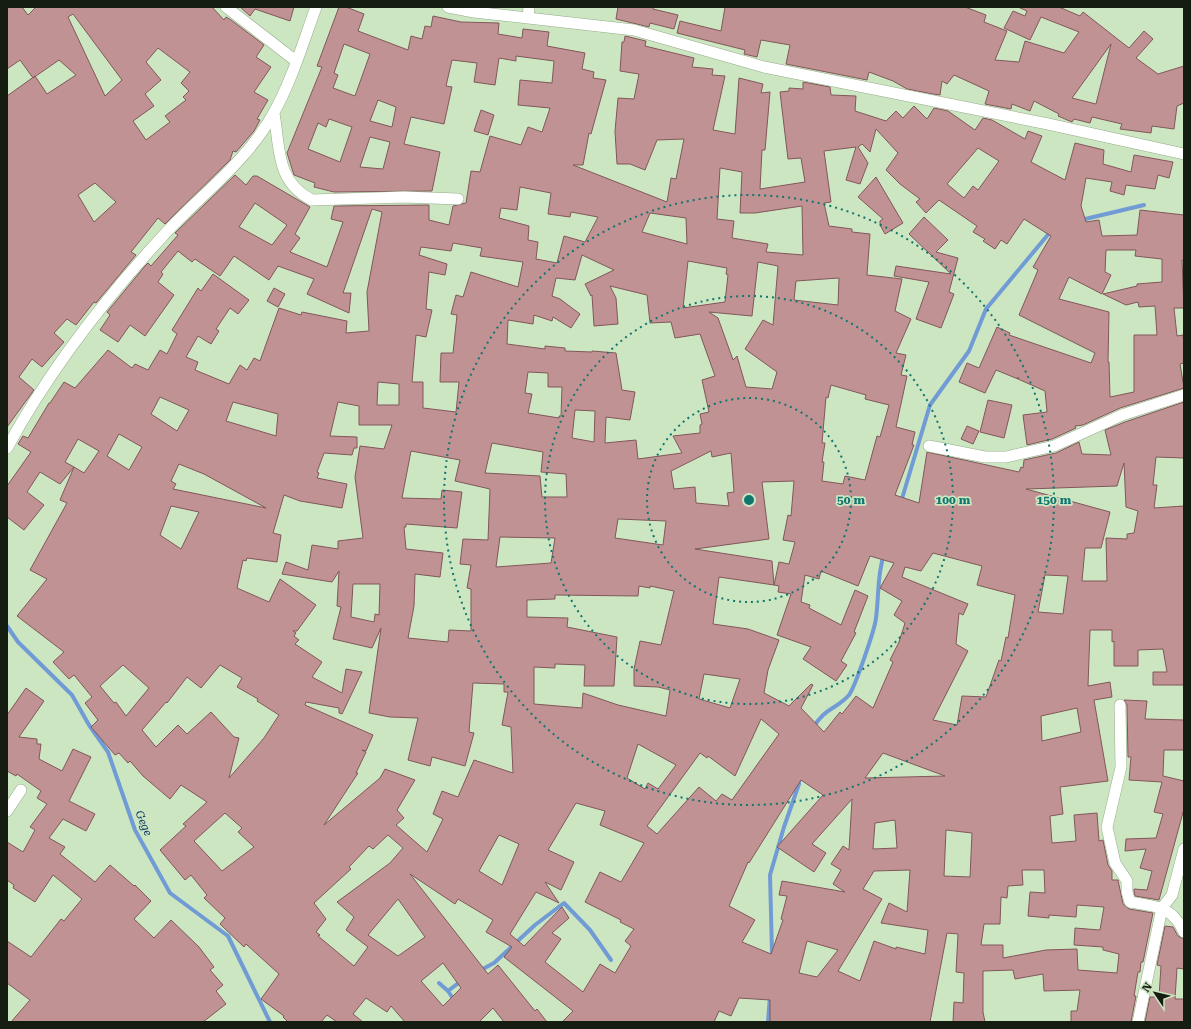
<svg xmlns="http://www.w3.org/2000/svg" width="1191" height="1029" font-family="'Roboto Serif',serif">
	<style>
		.lines { fill: none; stroke-linecap: round; stroke-linejoin: round }
		.stream { stroke: #719bd4; stroke-width: 4 }
		.building { fill: #c09294; stroke: #815759; fill-rule: evenodd }
		.minor-casing { stroke: #94ac89; stroke-width: 12 }
		.minor { stroke: #fff; stroke-width: 11 }
		.ring { fill: none; stroke: #0f766e; stroke-width: 2; stroke-dasharray: 2 4 }
		.labels { text-anchor: middle; stroke-width: 3.5; stroke-linejoin: round; paint-order: stroke }
		.water-label { font-size: 11px; font-style: italic; fill: #002b5e; stroke: #cde6c2 }
		.centre { fill: #0f766e; stroke: #cde6c2; stroke-width: 2 }
		.ring-label { font-size: 12px; text-anchor: middle; font-weight: bold; fill: #0f766e; stroke: #cde6c2; stroke-width: 3.5; stroke-linejoin: round; paint-order: stroke }
	</style>
	<rect width="100%" height="100%" fill="#cde6c2"/>
	<g class="lines">
		<path class="stream" d="M 1081,220 L 1144,205
			M 901,502 L 930,405 L 969,351 L 986,309 L 1051,231
			M 7,626 L 18,642 L 72,695 L 89,725 L 108,752 L 135,830 L 170,893 L 228,936 L 270,1022
			M 813,728 C 824,708 837,709 849,695 C 855,687 875,629 876,618 C 879,596 877,575 884,554
			M 772,953 L 770,875 L 784,827 L 799,784 L 799,779
			M 479,971 L 494,963 L 535,925 L 564,903 L 590,930 L 611,960
			M 439,983 L 448,991 L 454,1000
			M 448,991 L 461,981
			M 768,1022 L 770,996"/>
	</g>
	<path class="building" d="M 7,7 L 22,7 L 28,15 L 36,7 L 212,7 L 224,20 L 226,17 L 231,20 L 264,45 L 256,57 L 271,67 L 254,92 L 268,100 L 257,119 L 260,120 L 254,131 L 236,152 L 233,151 L 230,160 L 165,224 L 158,218 L 131,252 L 136,255 L 96,303 L 94,302 L 76,325 L 67,319 L 54,333 L 64,342 L 42,367 L 32,359 L 19,377 L 34,390 L 7,427 L 7,96 L 35,76 L 47,94 L 76,75 L 59,60 L 33,78 L 20,60 L 7,69 ZM 73,14 L 122,80 L 105,96 L 68,17 ZM 158,48 L 190,72 L 181,83 L 189,91 L 183,97 L 186,100 L 165,116 L 170,122 L 146,140 L 133,121 L 154,106 L 145,94 L 161,80 L 146,62 ZM 95,183 L 116,202 L 94,222 L 78,195 Z
		M 240,7 L 294,7 L 290,21 L 255,9 L 250,16 Z
		M 339,7 L 346,7 L 364,14 L 358,31 L 408,50 L 411,36 L 422,39 L 425,26 L 431,27 L 433,16 L 461,22 L 499,23 L 498,34 L 522,38 L 523,29 L 549,32 L 547,46 L 585,53 L 582,69 L 594,72 L 593,78 L 606,80 L 591,134 L 589,133 L 583,165 L 573,165 L 667,202 L 671,178 L 676,179 L 684,139 L 657,140 L 645,170 L 630,164 L 617,164 L 615,131 L 618,98 L 634,99 L 639,74 L 620,71 L 622,42 L 624,42 L 625,36 L 646,41 L 645,46 L 694,58 L 692,67 L 713,69 L 712,75 L 725,76 L 713,130 L 735,134 L 739,78 L 763,84 L 761,93 L 770,92 L 765,150 L 762,150 L 760,189 L 805,182 L 801,158 L 788,159 L 780,92 L 789,91 L 789,88 L 803,89 L 803,82 L 830,87 L 831,95 L 856,96 L 855,111 L 886,121 L 896,111 L 903,118 L 914,106 L 927,119 L 934,108 L 948,111 L 975,130 L 983,118 L 992,120 L 1025,139 L 1028,131 L 1042,136 L 1031,162 L 1065,180 L 1075,143 L 1104,150 L 1103,164 L 1131,172 L 1134,155 L 1173,162 L 1169,178 L 1158,175 L 1155,189 L 1126,185 L 1124,195 L 1110,191 L 1112,182 L 1086,178 L 1081,206 L 1086,222 L 1099,220 L 1102,236 L 1137,235 L 1140,210 L 1184,215 L 1184,261 L 1182,260 L 1184,308 L 1174,308 L 1177,336 L 1183,335 L 1184,344 L 1184,363 L 1180,364 L 1184,388 L 1120,408 L 1083,425 L 1075,426 L 1076,428 L 1052,439 L 1027,445 L 1023,415 L 1047,412 L 1045,391 L 1018,379 L 1018,377 L 1018,379 L 996,370 L 985,393 L 959,382 L 967,363 L 979,368 L 997,327 L 1010,333 L 1009,335 L 1091,363 L 1095,353 L 1019,315 L 1038,270 L 1033,267 L 1051,236 L 1024,219 L 1007,244 L 1001,240 L 995,249 L 983,241 L 985,239 L 973,232 L 977,226 L 939,200 L 926,213 L 916,202 L 920,199 L 900,184 L 886,170 L 898,153 L 876,129 L 870,152 L 862,144 L 858,147 L 868,163 L 860,184 L 846,180 L 856,147 L 824,151 L 831,202 L 824,203 L 829,226 L 852,229 L 852,232 L 870,234 L 867,275 L 902,279 L 895,311 L 911,319 L 896,353 L 906,355 L 901,375 L 907,376 L 896,427 L 915,432 L 912,445 L 914,445 L 895,495 L 919,503 L 927,452 L 1019,472 L 1021,467 L 1023,468 L 1024,460 L 1056,453 L 1079,442 L 1082,454 L 1111,455 L 1105,430 L 1125,422 L 1184,402 L 1184,458 L 1156,457 L 1153,485 L 1157,485 L 1154,508 L 1184,506 L 1184,685 L 1153,685 L 1153,672 L 1167,672 L 1163,649 L 1138,650 L 1138,666 L 1114,666 L 1114,641 L 1112,642 L 1112,630 L 1090,630 L 1088,686 L 1110,682 L 1112,697 L 1094,700 L 1108,781 L 1060,787 L 1063,814 L 1050,816 L 1052,843 L 1076,841 L 1074,815 L 1097,813 L 1099,841 L 1103,840 L 1108,865 L 1112,871 L 1112,880 L 1118,880 L 1123,904 L 1129,909 L 1153,913 L 1143,962 L 1141,962 L 1140,972 L 1138,972 L 1134,996 L 1136,996 L 1131,1022 L 1071,1022 L 1071,1011 L 1077,1011 L 1080,990 L 1044,991 L 1043,974 L 1015,979 L 1013,970 L 983,971 L 983,1012 L 985,1022 L 953,1022 L 954,1002 L 963,1003 L 964,973 L 956,972 L 958,934 L 947,933 L 930,1022 L 770,1022 L 770,1000 L 739,998 L 731,1016 L 719,1011 L 714,1022 L 562,1022 L 573,1011 L 504,957 L 512,947 L 486,932 L 493,920 L 458,899 L 455,904 L 410,874 L 488,974 L 498,965 L 535,1011 L 537,1009 L 547,1022 L 504,1022 L 493,1008 L 479,1022 L 405,1022 L 391,1006 L 387,1012 L 366,998 L 353,1014 L 363,1022 L 337,1022 L 327,1015 L 321,1022 L 288,1022 L 283,1017 L 284,1016 L 261,999 L 279,974 L 246,944 L 244,947 L 220,924 L 225,918 L 204,898 L 207,895 L 191,875 L 185,880 L 160,850 L 186,826 L 183,824 L 207,802 L 181,785 L 170,799 L 143,776 L 130,761 L 128,763 L 119,753 L 115,755 L 91,727 L 98,720 L 85,703 L 92,697 L 74,675 L 69,679 L 53,662 L 64,652 L 17,616 L 47,579 L 30,570 L 67,503 L 60,500 L 74,467 L 84,473 L 99,451 L 78,439 L 65,462 L 74,467 L 60,484 L 40,472 L 27,492 L 44,505 L 24,530 L 7,517 L 7,486 L 31,452 L 18,444 L 23,436 L 28,438 L 49,403 L 50,403 L 64,382 L 75,388 L 108,350 L 132,368 L 135,364 L 148,370 L 160,350 L 167,354 L 177,334 L 172,330 L 198,288 L 201,291 L 213,274 L 249,300 L 238,314 L 230,308 L 216,329 L 219,331 L 211,344 L 198,336 L 186,357 L 198,362 L 195,370 L 229,384 L 240,365 L 247,370 L 254,358 L 260,361 L 279,308 L 301,315 L 302,312 L 347,321 L 346,333 L 369,331 L 367,292 L 382,212 L 372,209 L 343,293 L 351,293 L 349,313 L 307,294 L 314,279 L 303,275 L 278,266 L 269,280 L 234,256 L 220,276 L 195,259 L 192,262 L 178,251 L 161,272 L 163,274 L 158,282 L 174,295 L 145,336 L 130,325 L 118,342 L 100,330 L 110,315 L 107,312 L 145,266 L 148,263 L 151,266 L 178,235 L 175,233 L 235,175 L 246,185 L 253,176 L 257,176 L 310,207 L 295,234 L 300,238 L 290,252 L 327,267 L 343,222 L 331,219 L 334,206 L 429,205 L 429,220 L 449,225 L 453,206 L 466,203 L 471,171 L 480,172 L 490,136 L 521,145 L 528,127 L 542,132 L 550,108 L 518,105 L 520,80 L 552,83 L 554,61 L 516,56 L 516,61 L 499,58 L 495,85 L 474,82 L 477,63 L 452,60 L 446,86 L 452,87 L 444,124 L 411,117 L 404,144 L 440,152 L 432,191 L 334,192 L 314,187 L 315,183 L 294,175 L 287,153 L 322,67 L 317,66 ZM 344,44 L 370,54 L 355,96 L 333,88 L 338,75 L 334,73 ZM 378,100 L 396,107 L 392,127 L 370,121 ZM 329,119 L 352,127 L 340,162 L 308,149 L 318,123 L 326,127 ZM 370,137 L 390,142 L 383,169 L 360,167 ZM 978,148 L 999,161 L 978,190 L 973,186 L 964,198 L 947,184 ZM 720,168 L 742,172 L 740,213 L 755,213 L 802,206 L 803,255 L 766,252 L 768,244 L 732,238 L 734,221 L 717,219 ZM 520,187 L 551,193 L 548,214 L 570,217 L 571,212 L 598,217 L 585,242 L 564,236 L 557,263 L 536,259 L 538,242 L 528,240 L 529,226 L 499,218 L 501,208 L 517,210 ZM 255,203 L 287,225 L 272,245 L 239,227 ZM 650,213 L 686,218 L 687,244 L 642,232 ZM 453,243 L 482,248 L 480,256 L 523,262 L 518,287 L 471,272 L 463,297 L 456,295 L 451,314 L 457,315 L 453,353 L 441,353 L 440,382 L 459,382 L 456,412 L 423,408 L 423,382 L 412,382 L 416,335 L 426,337 L 432,310 L 426,309 L 429,272 L 445,275 L 447,264 L 419,255 L 421,247 L 451,251 ZM 1106,250 L 1136,250 L 1135,256 L 1162,259 L 1162,282 L 1137,284 L 1137,286 L 1103,294 L 1126,305 L 1138,302 L 1139,307 L 1155,306 L 1157,335 L 1134,335 L 1134,392 L 1110,397 L 1109,362 L 1108,362 L 1109,312 L 1059,299 L 1069,277 L 1102,294 L 1111,275 L 1105,272 ZM 582,255 L 614,270 L 585,284 L 591,296 L 592,295 L 594,326 L 618,324 L 616,298 L 610,286 L 647,295 L 650,323 L 671,322 L 675,338 L 700,334 L 715,376 L 702,380 L 709,412 L 700,414 L 702,424 L 700,425 L 700,433 L 673,436 L 682,453 L 638,459 L 636,440 L 605,443 L 606,417 L 630,420 L 635,392 L 622,390 L 616,353 L 592,351 L 592,352 L 565,351 L 565,348 L 545,346 L 545,349 L 507,344 L 508,320 L 533,324 L 534,315 L 552,321 L 553,317 L 571,328 L 580,314 L 560,299 L 552,296 L 556,278 L 575,280 ZM 688,261 L 727,268 L 726,274 L 728,275 L 725,302 L 683,308 ZM 758,262 L 778,266 L 773,325 L 763,320 L 745,349 L 777,372 L 772,389 L 746,387 L 737,356 L 733,360 L 718,318 L 709,312 L 752,316 ZM 839,278 L 838,305 L 794,300 L 796,281 ZM 528,372 L 548,373 L 548,387 L 562,387 L 561,416 L 559,416 L 559,418 L 528,413 L 532,394 L 525,393 ZM 378,382 L 399,384 L 399,405 L 377,405 ZM 831,385 L 866,395 L 865,399 L 889,405 L 880,437 L 877,436 L 865,480 L 845,476 L 843,484 L 822,481 L 824,462 L 822,462 L 825,443 L 822,443 L 826,397 L 828,398 ZM 160,397 L 189,410 L 177,431 L 151,414 ZM 233,402 L 278,414 L 276,436 L 226,421 ZM 338,402 L 359,406 L 359,425 L 392,425 L 384,449 L 360,446 L 355,477 L 363,538 L 338,541 L 338,549 L 312,545 L 308,570 L 286,562 L 282,574 L 332,582 L 339,571 L 337,606 L 341,607 L 333,639 L 372,648 L 381,628 L 369,713 L 390,717 L 418,718 L 408,760 L 430,766 L 432,757 L 465,766 L 474,733 L 469,732 L 473,683 L 504,684 L 504,692 L 508,692 L 502,725 L 511,727 L 513,773 L 474,760 L 458,797 L 442,791 L 433,814 L 443,819 L 427,852 L 396,825 L 404,818 L 397,810 L 415,780 L 385,769 L 380,778 L 324,825 L 358,773 L 356,773 L 366,752 L 362,750 L 366,751 L 373,735 L 305,705 L 306,702 L 339,708 L 339,713 L 342,714 L 362,672 L 346,669 L 342,693 L 312,677 L 322,662 L 295,644 L 299,640 L 294,636 L 296,633 L 293,631 L 297,631 L 316,605 L 280,579 L 269,602 L 237,588 L 243,560 L 246,561 L 247,558 L 277,562 L 281,535 L 273,533 L 284,495 L 300,501 L 342,508 L 347,484 L 317,478 L 319,473 L 317,472 L 324,453 L 352,455 L 354,448 L 357,448 L 357,437 L 330,436 ZM 575,410 L 595,411 L 594,442 L 572,438 ZM 119,434 L 142,447 L 129,470 L 107,456 ZM 492,443 L 543,452 L 541,472 L 566,474 L 567,497 L 542,497 L 540,476 L 485,473 ZM 411,451 L 460,460 L 455,481 L 490,489 L 488,540 L 463,539 L 460,564 L 471,565 L 467,588 L 471,589 L 471,631 L 449,630 L 448,642 L 408,638 L 414,606 L 415,574 L 440,577 L 443,553 L 406,549 L 404,527 L 406,527 L 406,524 L 457,528 L 462,492 L 442,490 L 441,499 L 402,498 ZM 711,451 L 712,457 L 731,453 L 734,492 L 727,493 L 729,506 L 696,503 L 695,487 L 674,489 L 671,471 ZM 1124,463 L 1126,507 L 1138,511 L 1134,533 L 1127,534 L 1127,539 L 1106,538 L 1107,581 L 1082,581 L 1085,548 L 1101,548 L 1110,512 L 1026,489 L 1117,486 ZM 179,464 L 204,474 L 266,508 L 173,489 L 176,484 L 171,481 ZM 794,481 L 791,516 L 788,515 L 783,540 L 795,542 L 789,564 L 779,562 L 774,585 L 779,586 L 778,592 L 791,594 L 777,635 L 811,647 L 803,659 L 836,681 L 847,665 L 841,661 L 856,633 L 854,632 L 868,596 L 855,590 L 841,625 L 809,608 L 810,605 L 801,602 L 805,575 L 819,579 L 821,571 L 858,586 L 870,556 L 894,563 L 880,588 L 902,601 L 894,615 L 905,623 L 899,642 L 890,660 L 893,662 L 873,708 L 856,696 L 842,714 L 840,712 L 824,732 L 801,708 L 813,685 L 811,684 L 789,706 L 764,693 L 768,670 L 779,640 L 748,629 L 713,624 L 719,577 L 774,585 L 772,561 L 695,549 L 769,539 L 762,482 ZM 171,506 L 199,512 L 181,549 L 160,535 ZM 618,519 L 666,521 L 663,545 L 615,538 ZM 500,537 L 555,538 L 551,563 L 496,567 ZM 933,553 L 982,566 L 977,585 L 1015,595 L 1008,638 L 1006,637 L 1001,661 L 999,660 L 986,697 L 962,696 L 957,725 L 933,720 L 968,651 L 956,644 L 959,613 L 963,615 L 968,604 L 902,577 L 905,567 L 921,571 ZM 1045,575 L 1068,576 L 1063,614 L 1038,612 ZM 353,584 L 380,584 L 379,615 L 375,614 L 374,622 L 351,617 ZM 639,586 L 650,588 L 650,586 L 674,591 L 661,645 L 640,641 L 634,669 L 634,686 L 658,687 L 670,690 L 666,716 L 618,705 L 583,693 L 582,708 L 534,704 L 534,667 L 555,668 L 555,664 L 585,665 L 584,686 L 614,686 L 617,637 L 567,627 L 568,618 L 527,617 L 527,600 L 555,599 L 555,595 L 638,596 ZM 123,665 L 149,688 L 126,716 L 116,702 L 114,703 L 100,686 ZM 220,665 L 242,678 L 237,687 L 258,699 L 257,701 L 279,715 L 264,738 L 229,778 L 239,738 L 234,737 L 211,712 L 187,734 L 178,725 L 156,747 L 142,730 L 166,702 L 167,703 L 187,677 L 201,688 ZM 704,674 L 740,679 L 730,708 L 699,699 ZM 1077,708 L 1081,732 L 1042,741 L 1041,716 ZM 761,719 L 779,734 L 732,800 L 722,794 L 716,801 L 699,787 L 657,834 L 647,826 L 700,753 L 707,758 L 708,756 L 735,776 ZM 638,744 L 676,765 L 658,789 L 648,783 L 645,789 L 627,778 ZM 883,753 L 945,776 L 865,778 ZM 801,780 L 823,795 L 777,847 L 814,872 L 826,853 L 812,844 L 852,799 L 849,850 L 843,846 L 831,864 L 841,870 L 833,884 L 845,892 L 782,881 L 779,895 L 787,896 L 781,919 L 783,920 L 771,954 L 742,942 L 755,920 L 729,906 L 748,862 L 749,863 ZM 576,803 L 605,811 L 600,825 L 644,843 L 621,882 L 600,872 L 585,902 L 621,920 L 620,922 L 634,929 L 625,941 L 631,946 L 615,973 L 600,964 L 583,992 L 545,962 L 561,939 L 552,933 L 569,918 L 562,907 L 524,946 L 510,934 L 536,892 L 559,903 L 545,882 L 561,890 L 574,862 L 548,850 ZM 225,813 L 242,828 L 238,832 L 254,847 L 222,871 L 194,841 ZM 895,820 L 897,848 L 873,849 L 875,823 ZM 946,830 L 972,833 L 970,877 L 944,876 ZM 388,835 L 403,848 L 390,863 L 337,902 L 354,917 L 346,930 L 368,947 L 354,966 L 318,936 L 320,935 L 316,932 L 326,919 L 314,903 L 351,869 L 349,867 L 369,846 L 373,849 ZM 499,835 L 519,844 L 502,885 L 479,871 ZM 910,870 L 907,912 L 889,903 L 881,923 L 928,930 L 925,954 L 896,947 L 896,949 L 874,941 L 860,981 L 838,971 L 882,899 L 863,889 L 874,871 ZM 1022,870 L 1044,870 L 1045,893 L 1030,892 L 1028,916 L 1049,918 L 1049,915 L 1076,917 L 1077,905 L 1104,907 L 1100,930 L 1075,928 L 1074,945 L 1103,947 L 1103,950 L 1119,954 L 1117,973 L 1078,970 L 1077,949 L 1046,950 L 1003,958 L 1003,945 L 981,945 L 984,924 L 1000,924 L 1001,897 L 1007,898 L 1008,886 L 1023,885 ZM 398,899 L 425,937 L 398,956 L 368,935 ZM 807,941 L 838,950 L 817,977 L 799,973 ZM 443,963 L 461,988 L 443,1006 L 421,981 Z
		M 618,7 L 654,7 L 653,9 L 678,15 L 674,29 L 650,23 L 649,27 L 616,19 Z
		M 725,7 L 965,7 L 986,15 L 984,22 L 1007,31 L 995,60 L 1019,62 L 1025,41 L 1064,53 L 1079,32 L 1041,17 L 1030,40 L 1004,28 L 1013,11 L 1025,16 L 1027,11 L 1018,7 L 1059,7 L 1080,16 L 1083,12 L 1129,48 L 1144,31 L 1153,39 L 1136,58 L 1158,74 L 1184,66 L 1184,103 L 1177,106 L 1174,129 L 1152,126 L 1151,133 L 1120,129 L 1122,124 L 1092,117 L 1090,123 L 1074,119 L 1072,122 L 1058,116 L 1059,114 L 1034,101 L 1030,111 L 1012,104 L 1011,109 L 985,104 L 989,91 L 954,75 L 947,84 L 942,81 L 940,95 L 933,94 L 907,89 L 893,81 L 869,72 L 867,80 L 786,64 L 790,45 L 761,40 L 757,57 L 744,54 L 745,50 L 677,33 L 680,21 L 721,31 ZM 1111,44 L 1096,104 L 1072,98 Z
		M 481,110 L 494,115 L 488,135 L 474,131 Z
		M 876,177 L 903,223 L 885,234 L 880,225 L 880,221 L 883,219 L 858,197 Z
		M 924,217 L 948,240 L 936,252 L 958,258 L 949,292 L 954,294 L 941,328 L 916,319 L 929,282 L 894,276 L 896,266 L 951,274 L 909,234 Z
		M 274,288 L 285,294 L 278,307 L 267,301 Z
		M 988,400 L 1012,405 L 1004,438 L 980,432 Z
		M 967,426 L 979,431 L 973,444 L 961,439 Z
		M 26,688 L 44,701 L 19,737 L 37,739 L 37,744 L 41,744 L 39,759 L 62,771 L 73,749 L 91,757 L 69,801 L 95,814 L 86,831 L 63,819 L 49,838 L 65,847 L 60,854 L 95,882 L 110,865 L 134,886 L 135,885 L 151,901 L 134,919 L 154,938 L 171,920 L 199,947 L 214,967 L 210,970 L 223,985 L 216,991 L 226,1004 L 203,1022 L 11,1022 L 30,1000 L 7,983 L 7,941 L 31,957 L 61,919 L 64,921 L 82,899 L 53,875 L 35,902 L 13,888 L 14,885 L 7,880 L 7,842 L 23,852 L 35,830 L 30,827 L 47,804 L 37,798 L 41,791 L 17,774 L 16,776 L 7,771 L 7,715 Z
		M 1124,700 L 1147,701 L 1145,719 L 1184,720 L 1184,750 L 1164,750 L 1163,776 L 1184,781 L 1184,809 L 1159,900 L 1135,896 L 1134,891 L 1134,889 L 1147,890 L 1152,871 L 1140,868 L 1146,849 L 1125,851 L 1126,839 L 1156,838 L 1163,814 L 1154,812 L 1162,782 L 1129,780 L 1131,757 L 1128,757 L 1127,705 Z
		M 1165,926 L 1173,927 L 1178,936 L 1184,939 L 1184,969 L 1177,968 L 1175,999 L 1184,999 L 1184,1022 L 1145,1022 L 1150,997 L 1159,997 L 1161,966 L 1157,965 Z"/>
	<g class="lines">
		<g class="minor-casing">
			<path id="minor" d="M 226,7 L 296,61
				M 448,7 L 474,12 L 634,30 L 764,67 L 1048,124 L 1184,154
				M 528,18 L 529,7
				M 274,113 C 280,149 276,182 312,200 L 404,197 L 458,199
				M 929,446 L 985,457 L 1006,457 L 1054,446 L 1122,415 L 1184,395
				M 7,448 C 49,371 103,301 162,237 C 199,196 247,162 273,114 C 291,83 304,40 316,7
				M 1120,705 L 1121,767 L 1107,827 L 1115,863 L 1127,881 L 1127,892 L 1130,902 C 1156,907 1171,905 1184,932
				M 7,811 L 21,790
				M 1138,1022 L 1162,908 L 1172,895 L 1184,849"/>
		</g>
		<use href="#minor" class="minor"/>
	</g>
	<g class="ring">
		<circle cx="749" cy="500" r="102"/>
		<circle cx="749" cy="500" r="204"/>
		<circle cx="749" cy="500" r="305"/>
	</g>
	<g class="labels">
		<g class="water-label">
			<text transform="translate(144 823) rotate(67)" y="4">Gege</text>
		</g>
	</g>
	<circle cx="749" cy="500" r="6" class="centre"/>
	<g class="ring-label">
		<text x="851" y="504">50 m</text>
		<text x="953" y="504">100 m</text>
		<text x="1054" y="504">150 m</text>
	</g>
	<rect width="1191" height="1029" fill="none" stroke="#141d10" stroke-width="16"/>
	<g transform="translate(1155 993) rotate(305)" stroke="#cde6c2" stroke-width="3" paint-order="stroke">
	<path d="M0-3L7 15L0 10L-7 15Z" fill="#141d10"/>
	<text y="-6" font-size="11" font-weight="bold" text-anchor="middle" fill="#141d10">N</text>
	</g>
</svg>
